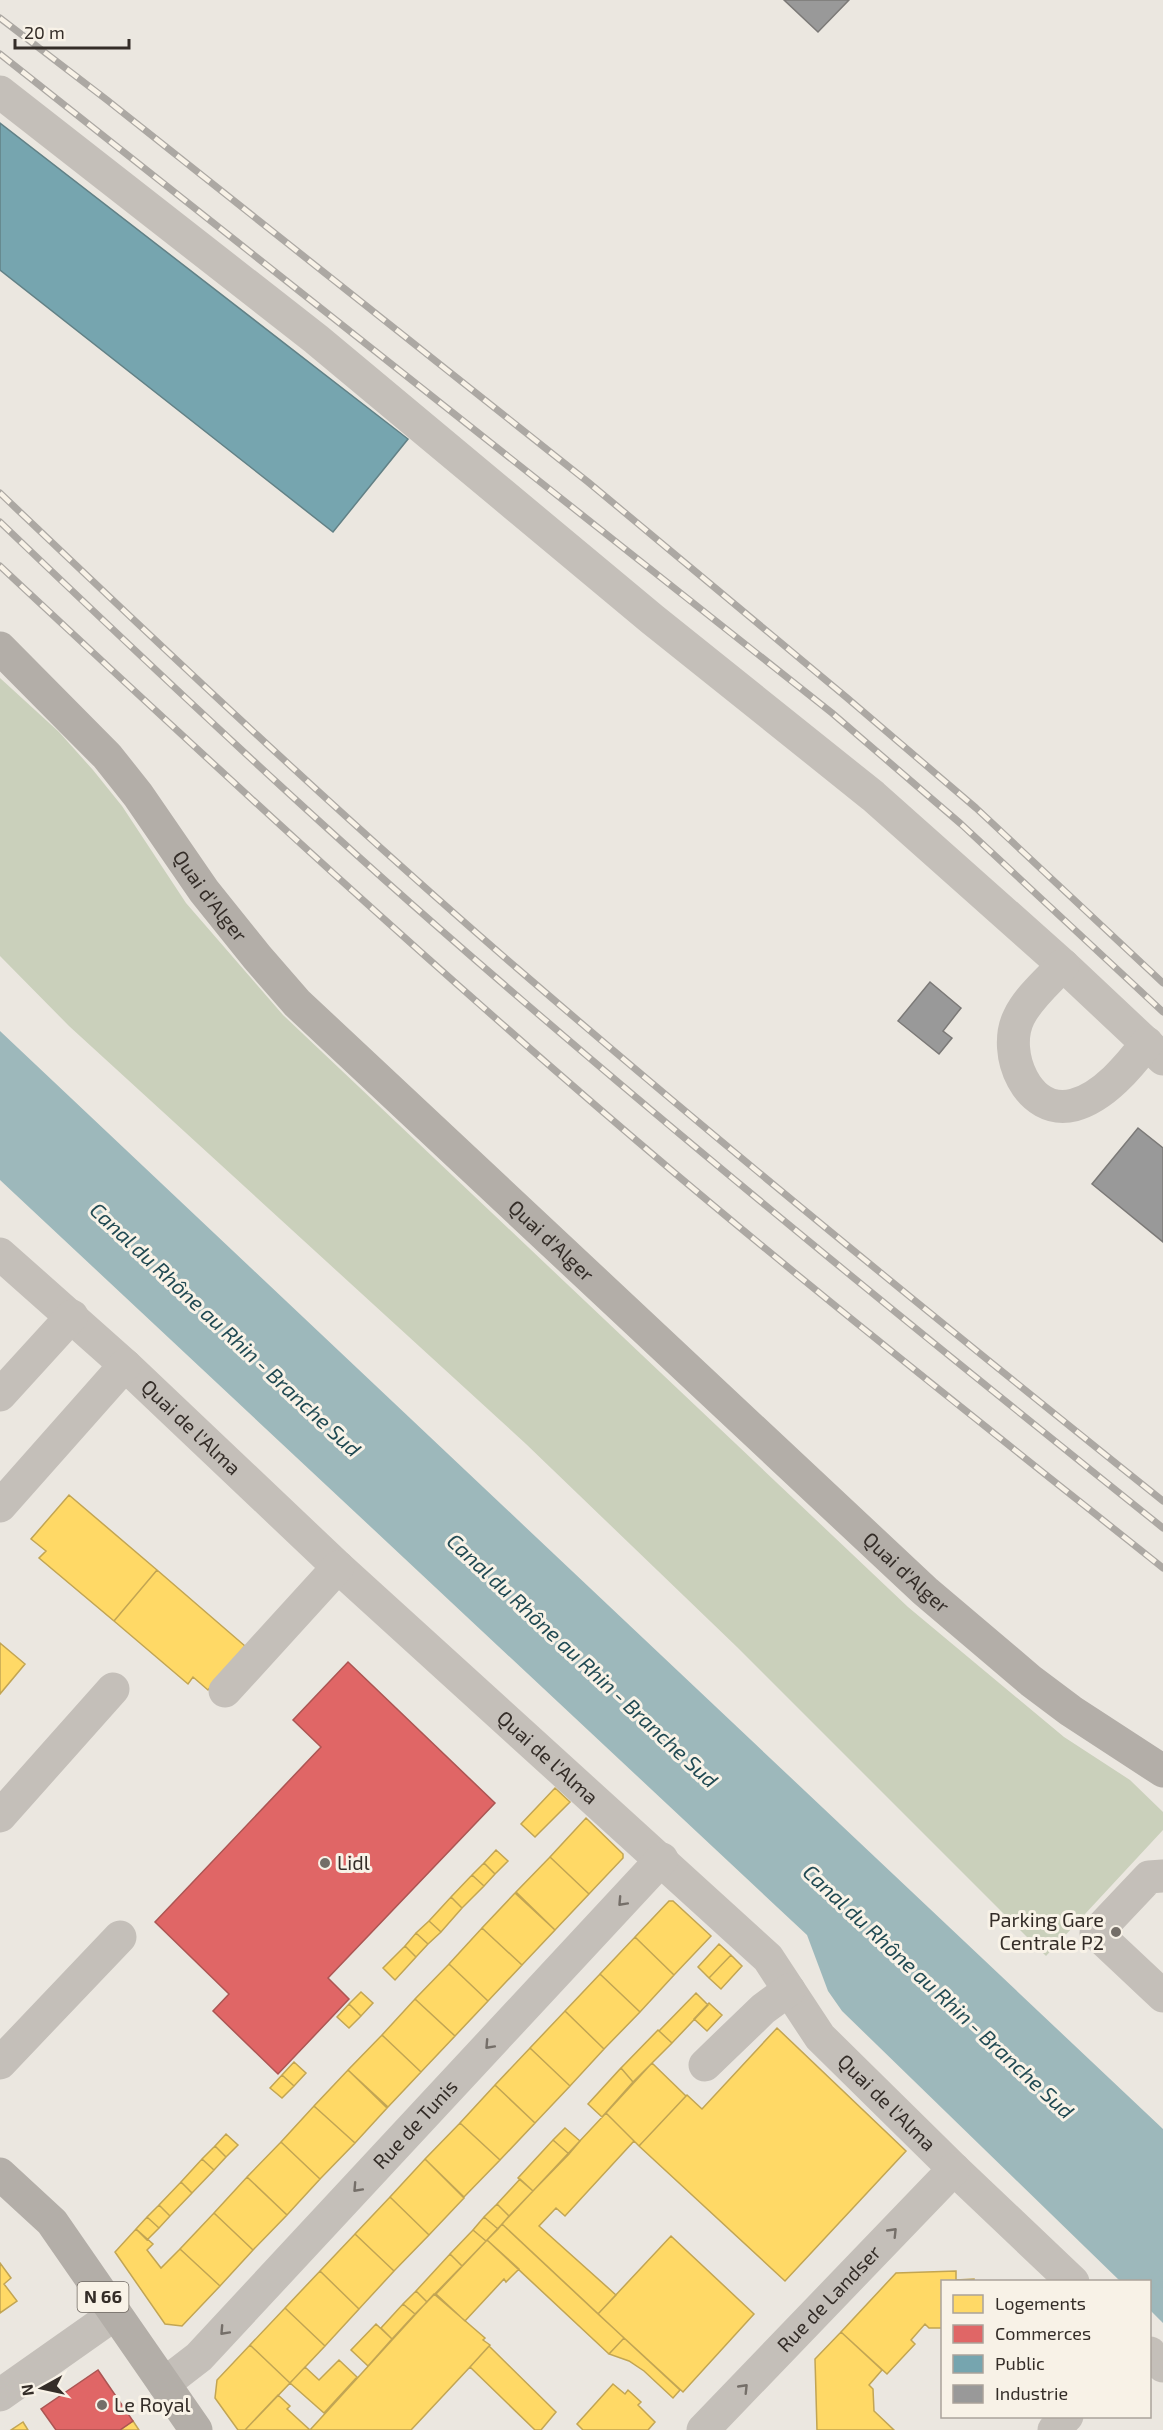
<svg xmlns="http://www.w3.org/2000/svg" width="1163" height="2430" font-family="'Exo 2',sans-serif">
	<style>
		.green { fill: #cad0bb }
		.water { fill: #9db8bb }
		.homes { fill: #ffd966; stroke: #c2a553; stroke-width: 1.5 }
		.shops { fill: #e06666; stroke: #ac5553; stroke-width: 1.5 }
		.public { fill: #76a5af; stroke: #628186; stroke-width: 1.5 }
		.industry { fill: #999; stroke: #7b7977; stroke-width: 1.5 }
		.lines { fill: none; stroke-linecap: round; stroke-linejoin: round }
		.minor { stroke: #c4bfb9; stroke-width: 33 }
		.major { stroke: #b3aea8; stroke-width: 33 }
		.rail-casing { stroke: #aca8a3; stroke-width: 7 }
		.rail { stroke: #f8f2e7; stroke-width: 4.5; stroke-dasharray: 14; stroke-linecap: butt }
		.oneway { stroke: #756f69 }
		.poi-dot { fill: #746e68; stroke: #f8f2e7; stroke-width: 2 }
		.labels { text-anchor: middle; stroke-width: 6; stroke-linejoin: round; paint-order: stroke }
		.shield { fill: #f8f2e7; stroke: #6f6861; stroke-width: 1.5 }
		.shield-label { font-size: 18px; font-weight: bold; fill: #342d28 }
		.street-label { font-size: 20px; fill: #342d28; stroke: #f8f2e7 }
		.poi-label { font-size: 20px; fill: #342d28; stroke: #f8f2e7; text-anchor: start }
		.water-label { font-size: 21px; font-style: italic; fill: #214a53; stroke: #f8f2e7 }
	</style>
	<rect width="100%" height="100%" fill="#ebe7e0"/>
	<path class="green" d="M 0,678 L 59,732 L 93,770 L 122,806 L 186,903 L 283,1015 L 908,1607 L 1064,1737 L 1130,1780 L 1163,1812 L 1163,1830 L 1046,1956 L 737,1647 L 526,1444 L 69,1026 L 0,956 Z"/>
	<path class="water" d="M 0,1031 L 1163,2129 L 1163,2323 L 1150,2310 L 1150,2282 L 1120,2281 L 842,2011 L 828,1991 L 807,1935 L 0,1180 Z"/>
	<path class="homes" d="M 69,1495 L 157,1570 L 114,1621 L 39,1558 L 46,1551 L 31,1539 Z
		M 157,1570 L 245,1646 L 208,1690 L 193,1677 L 188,1684 L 114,1621 Z
		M 0,1643 L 25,1664 L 0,1694 Z
		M 555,1788 L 570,1802 L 535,1837 L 521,1824 Z
		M 586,1818 L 623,1854 L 623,1858 L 589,1894 L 550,1857 Z
		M 496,1850 L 508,1861 L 495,1874 L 484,1863 Z
		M 550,1857 L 589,1894 L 555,1930 L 516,1892 Z
		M 484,1863 L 495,1874 L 484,1886 L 472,1875 Z
		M 472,1875 L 484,1886 L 462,1908 L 451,1897 Z
		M 515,1893 L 555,1930 L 522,1965 L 482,1928 Z
		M 451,1897 L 462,1908 L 441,1932 L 429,1921 Z
		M 669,1901 L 673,1901 L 711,1936 L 674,1975 L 635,1937 Z
		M 429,1921 L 441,1932 L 428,1944 L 416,1933 Z
		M 482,1928 L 522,1965 L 488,2001 L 449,1964 Z
		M 416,1933 L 428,1944 L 416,1957 L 405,1946 Z
		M 635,1937 L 674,1975 L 640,2012 L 600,1974 Z
		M 719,1944 L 731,1955 L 709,1978 L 698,1967 Z
		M 405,1946 L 416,1957 L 395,1980 L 383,1968 Z
		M 731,1955 L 742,1966 L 721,1989 L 709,1978 Z
		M 449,1964 L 488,2001 L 455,2036 L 415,1999 Z
		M 600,1974 L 640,2012 L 604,2049 L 565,2011 Z
		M 361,1992 L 373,2003 L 361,2016 L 349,2004 Z
		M 696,1993 L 708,2005 L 672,2043 L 659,2031 Z
		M 415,1999 L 455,2036 L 421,2072 L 382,2035 Z
		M 709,2003 L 722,2015 L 707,2031 L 694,2019 Z
		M 349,2004 L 361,2016 L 349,2028 L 337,2017 Z
		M 565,2011 L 604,2049 L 570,2086 L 530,2048 Z
		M 777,2028 L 906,2151 L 785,2281 L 639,2146 L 687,2095 L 702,2109 Z
		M 658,2030 L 672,2043 L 633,2082 L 621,2068 Z
		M 382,2035 L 421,2072 L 388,2107 L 348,2070 Z
		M 530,2048 L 570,2086 L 535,2123 L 495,2085 Z
		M 294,2062 L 306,2073 L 294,2086 L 282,2075 Z
		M 652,2063 L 686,2096 L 639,2146 L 606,2113 Z
		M 621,2068 L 633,2082 L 602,2117 L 588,2104 Z
		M 348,2070 L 387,2108 L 355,2143 L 314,2106 Z
		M 282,2075 L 294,2086 L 282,2098 L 270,2088 Z
		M 495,2085 L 535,2123 L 500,2160 L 460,2123 Z
		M 314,2106 L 355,2143 L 320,2179 L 281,2142 Z
		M 606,2113 L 634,2141 L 565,2216 L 556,2208 L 539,2226 L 616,2295 L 598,2314 L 502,2224 Z
		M 460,2123 L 500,2160 L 464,2197 L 425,2159 Z
		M 565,2128 L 580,2141 L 569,2154 L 553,2140 Z
		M 226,2134 L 238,2145 L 226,2157 L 215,2146 Z
		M 553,2140 L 569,2154 L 533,2191 L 518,2178 Z
		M 281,2142 L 320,2179 L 287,2215 L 247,2177 Z
		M 215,2146 L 226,2157 L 214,2170 L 202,2159 Z
		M 202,2159 L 214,2170 L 192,2193 L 181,2182 Z
		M 425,2159 L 464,2198 L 429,2235 L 390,2197 Z
		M 247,2177 L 287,2215 L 253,2250 L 214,2213 Z
		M 520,2179 L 533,2191 L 509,2216 L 497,2204 Z
		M 181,2182 L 192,2193 L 170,2216 L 159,2205 Z
		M 390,2197 L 429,2235 L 394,2271 L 355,2234 Z
		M 497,2204 L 509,2216 L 498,2229 L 484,2217 Z
		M 159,2205 L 170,2216 L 159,2228 L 147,2217 Z
		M 214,2213 L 253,2250 L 220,2286 L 180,2249 Z
		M 147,2217 L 159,2228 L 147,2240 L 136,2229 Z
		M 484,2217 L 498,2229 L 486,2241 L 473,2230 Z
		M 502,2224 L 624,2338 L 609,2354 L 487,2240 Z
		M 136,2229 L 153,2244 L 147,2250 L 161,2268 L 180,2249 L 220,2286 L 182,2326 L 165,2324 L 115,2252 Z
		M 473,2230 L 486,2241 L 462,2266 L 450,2254 Z
		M 355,2234 L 394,2271 L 359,2309 L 320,2271 Z
		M 671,2236 L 754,2314 L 683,2392 L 598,2314 Z
		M 487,2240 L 519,2269 L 506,2282 L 504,2279 L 465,2321 L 436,2294 Z
		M 450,2254 L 462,2266 L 427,2302 L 416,2291 Z
		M 0,2263 L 11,2278 L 4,2284 L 17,2301 L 0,2313 Z
		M 320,2271 L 359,2309 L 325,2346 L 285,2308 Z
		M 956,2271 L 956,2280 L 974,2279 L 974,2282 L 942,2282 L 942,2328 L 929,2328 L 925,2324 L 911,2340 L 915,2344 L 887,2374 L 841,2332 L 896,2273 Z
		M 416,2291 L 427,2302 L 415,2314 L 403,2304 Z
		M 434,2294 L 485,2338 L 483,2340 L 490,2345 L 470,2367 L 411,2430 L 310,2430 Z
		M 403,2304 L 415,2314 L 392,2339 L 381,2328 Z
		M 285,2308 L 325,2346 L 290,2383 L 250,2345 Z
		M 376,2324 L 392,2339 L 368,2366 L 351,2350 Z
		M 841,2332 L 882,2370 L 869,2385 L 873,2389 L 874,2411 L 894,2430 L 817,2430 L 815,2359 Z
		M 624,2338 L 680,2390 L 673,2398 L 644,2371 L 629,2361 L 609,2354 Z
		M 250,2345 L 290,2383 L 245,2430 L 238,2430 L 215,2398 L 217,2380 Z
		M 489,2346 L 556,2412 L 541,2430 L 535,2430 L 470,2367 Z
		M 339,2360 L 357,2377 L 324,2413 L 290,2383 L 305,2367 L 319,2380 Z
		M 613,2384 L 625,2394 L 628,2390 L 641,2402 L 638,2405 L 655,2422 L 648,2430 L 583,2430 L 577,2424 Z
		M 278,2395 L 290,2406 L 287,2409 L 310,2430 L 245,2430 Z
		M 133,2421 L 139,2430 L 120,2430 Z
		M 23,2422 L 28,2430 L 11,2430 Z"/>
	<path class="shops" d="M 348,1662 L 495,1803 L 328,1978 L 349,1999 L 278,2074 L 213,2011 L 229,1994 L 155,1922 L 321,1747 L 293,1720 Z
		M 98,2370 L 133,2421 L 120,2430 L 56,2430 L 41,2409 Z"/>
	<path class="public" d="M 0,123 L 408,439 L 333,532 L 0,270 Z"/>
	<path class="industry" d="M 784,0 L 849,0 L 818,32 Z
		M 930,982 L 961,1008 L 943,1031 L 952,1038 L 939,1054 L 898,1021 Z
		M 1138,1128 L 1163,1148 L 1163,1242 L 1092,1184 Z"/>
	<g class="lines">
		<g class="minor">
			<path d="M 0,92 L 316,339 L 652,619 L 873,796 L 1063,965 L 1163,1059"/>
			<path d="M 1063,965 C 1049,980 1028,998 1019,1017 C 1001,1053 1028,1117 1074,1105 C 1104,1097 1129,1066 1147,1043"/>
			<path id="s1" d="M 0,1254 L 125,1365 L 338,1567 L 768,1958 L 820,2037 L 954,2169 L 1073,2282"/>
			<path d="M 0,1395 L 72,1316"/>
			<path d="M 0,1506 L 125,1365"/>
			<path d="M 225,1691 L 338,1567"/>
			<path d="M 0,1816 L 113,1689"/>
			<path d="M 1163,1876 L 1149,1877 L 1096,1933 L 1163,1996"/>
			<path d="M 0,2063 L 120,1937"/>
			<path d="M 705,2065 L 763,2009 L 789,1990"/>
			<path d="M 1150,2353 L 1163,2366"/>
			<path id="s2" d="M 164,2384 L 199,2357 L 662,1859"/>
			<path d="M 0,2395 L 115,2314"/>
			<path id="s3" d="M 703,2430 L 954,2169"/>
			<path d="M 1054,2430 L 1067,2416"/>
		</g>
		<g class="major">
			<path id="s4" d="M 0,648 L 107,756 L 138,795 L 204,891 L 257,957 L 297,1003 L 925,1591 L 1031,1681 L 1071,1711 L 1163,1771"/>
			<path d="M 0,2174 L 52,2222 L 196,2430"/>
		</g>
		<g class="rail-casing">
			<path id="rail" d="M 0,18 L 107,100 L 588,482 L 846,697 L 976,808 L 1163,983
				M 0,54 L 832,713 L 961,824 L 1163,1012
				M 0,493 C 170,655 341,816 518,969 C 729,1151 946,1327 1163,1501
				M 0,522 C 164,679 329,834 501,982 C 717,1169 940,1349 1163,1528
				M 0,566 C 222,773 445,979 677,1175 C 836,1309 1000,1438 1163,1568"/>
		</g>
		<use href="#rail" class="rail"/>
	</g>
	<defs><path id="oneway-chevron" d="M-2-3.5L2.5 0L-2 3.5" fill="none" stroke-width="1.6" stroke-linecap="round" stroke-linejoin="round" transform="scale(1.5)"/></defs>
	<g class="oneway">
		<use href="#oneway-chevron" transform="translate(622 1902) rotate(133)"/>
		<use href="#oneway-chevron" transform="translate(489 2045) rotate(133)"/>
		<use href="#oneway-chevron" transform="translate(357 2188) rotate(133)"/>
		<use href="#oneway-chevron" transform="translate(893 2232) rotate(-46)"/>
		<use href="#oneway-chevron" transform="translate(224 2331) rotate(133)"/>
		<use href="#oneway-chevron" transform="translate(744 2388) rotate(-46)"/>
	</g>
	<g class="poi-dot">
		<circle cx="325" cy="1863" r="6"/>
		<circle cx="1116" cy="1932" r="6"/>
		<circle cx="102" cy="2405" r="6"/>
	</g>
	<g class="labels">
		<rect class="shield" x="77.5" y="2282" width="51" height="30" rx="4.5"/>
		<g class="shield-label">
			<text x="103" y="2303">N 66</text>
		</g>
		<g class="street-label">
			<text dy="7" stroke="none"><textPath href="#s4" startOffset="326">Quai d'Alger</textPath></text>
			<text dy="7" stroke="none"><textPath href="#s4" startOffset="812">Quai d'Alger</textPath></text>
			<text dy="7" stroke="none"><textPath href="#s1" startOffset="258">Quai de l'Alma</textPath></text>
			<text dy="7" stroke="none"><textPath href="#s4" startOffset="1298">Quai d'Alger</textPath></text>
			<text dy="7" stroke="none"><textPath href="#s1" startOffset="744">Quai de l'Alma</textPath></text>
			<text dy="7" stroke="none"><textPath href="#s1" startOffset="1230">Quai de l'Alma</textPath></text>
			<text dy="7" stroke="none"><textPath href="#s2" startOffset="362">Rue de Tunis</textPath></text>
			<text dy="7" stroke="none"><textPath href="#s3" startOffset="182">Rue de Landser</textPath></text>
		</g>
		<g class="poi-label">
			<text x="337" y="1870">Lidl</text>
			<text x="1104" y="1927" text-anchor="end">Parking Gare<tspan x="1104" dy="23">Centrale P2</tspan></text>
			<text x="114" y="2412">Le Royal</text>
		</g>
		<g class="water-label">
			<text transform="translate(225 1330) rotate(43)" y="7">Canal du Rhône au Rhin - Branche Sud</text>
			<text transform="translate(582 1661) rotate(43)" y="7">Canal du Rhône au Rhin - Branche Sud</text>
			<text transform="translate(938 1992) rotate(43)" y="7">Canal du Rhône au Rhin - Branche Sud</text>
		</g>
	</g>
	<rect x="941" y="2280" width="210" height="138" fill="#f8f2e7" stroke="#aaa39b" stroke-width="1.5"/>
	<rect x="953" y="2295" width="30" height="18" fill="#ffd966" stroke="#aaa39b" stroke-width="1.5"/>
	<text x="995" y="2310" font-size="18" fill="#342d28">Logements</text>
	<rect x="953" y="2325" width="30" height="18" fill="#e06666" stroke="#aaa39b" stroke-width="1.5"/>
	<text x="995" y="2340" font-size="18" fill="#342d28">Commerces</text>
	<rect x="953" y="2355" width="30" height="18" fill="#76a5af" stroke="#aaa39b" stroke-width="1.5"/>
	<text x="995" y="2370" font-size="18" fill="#342d28">Public</text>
	<rect x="953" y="2385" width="30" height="18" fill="#999999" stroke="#aaa39b" stroke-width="1.5"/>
	<text x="995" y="2400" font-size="18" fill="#342d28">Industrie</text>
	<g transform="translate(42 2388) rotate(262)" stroke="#f8f2e7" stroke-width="4.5" paint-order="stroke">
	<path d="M0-4.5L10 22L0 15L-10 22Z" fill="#342d28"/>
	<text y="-9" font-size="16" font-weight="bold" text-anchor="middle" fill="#342d28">N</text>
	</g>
	<path d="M15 39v9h114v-9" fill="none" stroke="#342d28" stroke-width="3"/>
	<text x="24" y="39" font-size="18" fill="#342d28" stroke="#f8f2e7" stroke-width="4.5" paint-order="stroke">20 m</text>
</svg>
